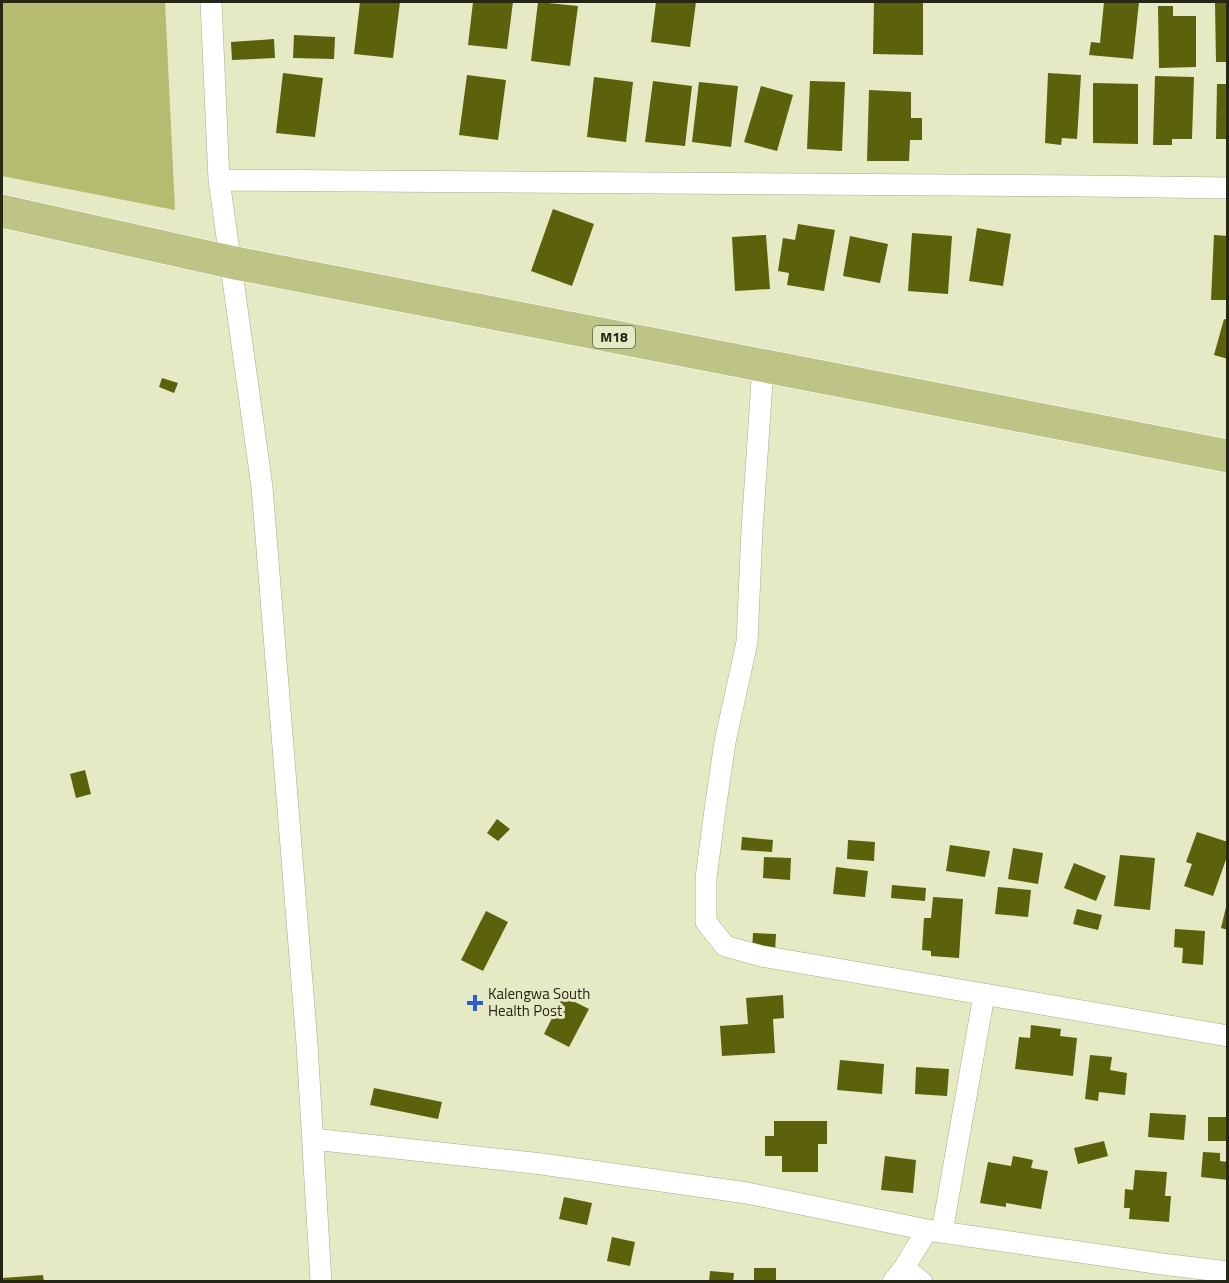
<svg xmlns="http://www.w3.org/2000/svg" width="1229" height="1283" font-family="'Titillium Web',sans-serif">
	<style>
		.forest { fill: #b5bc6f }
		.building { fill: #5c610c }
		.lines { fill: none; stroke-linecap: round; stroke-linejoin: round }
		.street-casing { stroke: #a7ab88; stroke-width: 22 }
		.primary-casing { stroke: #fff; stroke-width: 34 }
		.street { stroke: #fff; stroke-width: 21 }
		.primary { stroke: #bec386; stroke-width: 33 }
		.poi-dot { fill: #2b5dcb; stroke: #e5eac5; stroke-width: 2 }
		.labels { text-anchor: middle; stroke-width: 6; stroke-linejoin: round; paint-order: stroke }
		.shield { fill: #e5eac5; stroke: #5f614c; stroke-width: 1.5 }
		.shield-label { font-size: 14px; font-weight: bold; fill: #252618 }
		.poi-label { font-size: 15px; fill: #252618; stroke: #e5eac5; text-anchor: start }
	</style>
	<rect width="100%" height="100%" fill="#e5eac5"/>
	<path class="forest" d="M 2,2 L 165,2 L 175,210 L 2,176 Z"/>
	<path class="building" d="M 360,2 L 400,2 L 393,58 L 354,54 Z
		M 473,2 L 513,2 L 507,49 L 468,45 Z
		M 538,2 L 578,6 L 570,66 L 531,61 Z
		M 656,2 L 696,2 L 690,47 L 651,42 Z
		M 874,2 L 923,2 L 923,55 L 873,54 Z
		M 1104,2 L 1139,2 L 1133,59 L 1089,55 L 1091,42 L 1100,43 Z
		M 1228,2 L 1228,62 L 1216,62 L 1215,3 Z
		M 1158,6 L 1173,6 L 1173,16 L 1196,16 L 1196,67 L 1159,68 Z
		M 294,35 L 335,37 L 334,59 L 293,58 Z
		M 274,39 L 275,58 L 232,60 L 231,42 Z
		M 283,73 L 323,78 L 315,137 L 276,133 Z
		M 1048,73 L 1081,75 L 1077,139 L 1062,138 L 1061,145 L 1045,143 Z
		M 467,75 L 506,80 L 498,140 L 459,135 Z
		M 1155,76 L 1194,77 L 1192,139 L 1172,139 L 1172,145 L 1153,145 Z
		M 594,77 L 633,82 L 626,142 L 587,137 Z
		M 653,81 L 692,86 L 685,146 L 645,142 Z
		M 810,81 L 845,82 L 842,151 L 807,149 Z
		M 699,82 L 738,86 L 731,147 L 692,142 Z
		M 1093,83 L 1138,84 L 1138,144 L 1093,143 Z
		M 1217,84 L 1228,84 L 1228,139 L 1216,139 Z
		M 761,86 L 793,95 L 777,151 L 744,142 Z
		M 869,90 L 911,92 L 911,118 L 922,118 L 922,140 L 910,140 L 909,161 L 867,161 Z
		M 553,209 L 594,224 L 572,286 L 531,271 Z
		M 798,224 L 835,230 L 824,291 L 787,285 L 789,273 L 778,271 L 783,238 L 795,240 Z
		M 977,228 L 1011,234 L 1003,286 L 969,281 Z
		M 912,233 L 952,236 L 948,294 L 908,291 Z
		M 766,235 L 770,289 L 735,291 L 732,237 Z
		M 1214,235 L 1228,236 L 1228,300 L 1211,300 Z
		M 850,236 L 888,244 L 880,283 L 843,276 Z
		M 1224,319 L 1228,320 L 1228,359 L 1214,355 Z
		M 162,378 L 178,383 L 174,393 L 159,387 Z
		M 85,770 L 91,794 L 76,798 L 70,774 Z
		M 497,819 L 510,829 L 498,841 L 487,833 Z
		M 1197,832 L 1228,842 L 1228,854 L 1213,896 L 1184,886 L 1192,864 L 1186,862 Z
		M 742,837 L 773,840 L 772,852 L 741,850 Z
		M 848,840 L 875,842 L 874,861 L 847,859 Z
		M 950,845 L 990,851 L 985,877 L 946,871 Z
		M 1013,848 L 1043,853 L 1038,884 L 1008,879 Z
		M 1120,855 L 1155,858 L 1150,910 L 1114,906 Z
		M 764,857 L 791,858 L 790,880 L 763,878 Z
		M 1074,863 L 1106,876 L 1096,901 L 1064,888 Z
		M 836,867 L 868,871 L 865,897 L 833,894 Z
		M 892,885 L 926,888 L 925,901 L 891,898 Z
		M 998,887 L 1031,890 L 1028,917 L 995,914 Z
		M 933,897 L 963,899 L 959,958 L 931,956 L 931,951 L 922,950 L 924,918 L 931,918 Z
		M 1227,903 L 1228,903 L 1228,930 L 1221,928 Z
		M 1077,909 L 1102,915 L 1098,930 L 1073,924 Z
		M 486,911 L 508,922 L 483,971 L 461,960 Z
		M 1175,929 L 1205,931 L 1203,965 L 1182,963 L 1183,948 L 1174,947 Z
		M 753,933 L 776,934 L 775,952 L 752,951 Z
		M 783,995 L 784,1018 L 773,1019 L 775,1053 L 722,1056 L 720,1026 L 748,1024 L 746,998 Z
		M 563,996 L 589,1009 L 569,1047 L 544,1034 Z
		M 1031,1025 L 1061,1029 L 1060,1036 L 1077,1038 L 1073,1076 L 1015,1069 L 1019,1037 L 1030,1038 Z
		M 1090,1055 L 1112,1057 L 1110,1070 L 1127,1073 L 1125,1095 L 1099,1092 L 1098,1101 L 1085,1099 Z
		M 840,1060 L 884,1064 L 882,1094 L 837,1090 Z
		M 916,1067 L 949,1069 L 947,1096 L 915,1094 Z
		M 374,1088 L 442,1102 L 438,1119 L 370,1105 Z
		M 1150,1113 L 1186,1115 L 1184,1140 L 1148,1137 Z
		M 1208,1117 L 1228,1117 L 1228,1141 L 1208,1141 Z
		M 774,1121 L 827,1121 L 827,1144 L 818,1144 L 818,1172 L 782,1172 L 782,1156 L 765,1156 L 765,1136 L 774,1136 Z
		M 1104,1141 L 1108,1156 L 1078,1164 L 1074,1148 Z
		M 1203,1152 L 1220,1153 L 1220,1161 L 1228,1162 L 1228,1180 L 1201,1177 Z
		M 885,1156 L 916,1160 L 913,1193 L 881,1190 Z
		M 1013,1156 L 1033,1160 L 1031,1168 L 1048,1171 L 1041,1209 L 1006,1203 L 1006,1207 L 980,1203 L 988,1162 L 1011,1166 Z
		M 1135,1170 L 1167,1172 L 1165,1196 L 1171,1196 L 1169,1222 L 1129,1219 L 1130,1208 L 1124,1208 L 1125,1189 L 1133,1190 Z
		M 564,1197 L 592,1203 L 587,1225 L 559,1219 Z
		M 612,1237 L 635,1242 L 630,1266 L 607,1261 Z
		M 754,1268 L 776,1268 L 776,1282 L 754,1282 Z
		M 710,1271 L 734,1273 L 733,1282 L 709,1282 Z
		M 43,1275 L 44,1282 L 2,1282 L 2,1278 Z"/>
	<g class="lines">
		<g class="street-casing">
			<path id="street" d="M 211,2 L 219,180 L 262,487 L 307,1044 L 321,1282
				M 219,180 L 1087,186 L 1228,188
				M 763,366 L 752,530 L 747,642 L 725,742 L 715,810 L 706,878 L 706,922 L 725,946 L 761,956 L 1228,1036
				M 313,1139 L 542,1164 L 747,1193 L 927,1230 L 1162,1264 L 1228,1272
				M 942,1232 L 984,995
				M 904,1268 L 922,1282
				M 893,1282 L 904,1268 L 927,1230"/>
		</g>
		<g class="primary-casing">
			<path id="primary" d="M 2,211 L 230,262 L 1228,456"/>
		</g>
		<use href="#street" class="street"/>
		<use href="#primary" class="primary"/>
	</g>
	<path class="poi-dot" d="M472 994h6v6h6v6h-6v6h-6v-6h-6v-6h6z"/>
	<g class="labels">
		<rect class="shield" x="593" y="326" width="42" height="22" rx="4.5"/>
		<g class="shield-label">
			<text x="614" y="342">M18</text>
		</g>
		<g class="poi-label">
			<text x="488" y="999">Kalengwa South<tspan x="488" dy="17">Health Post</tspan></text>
		</g>
	</g>
	<rect width="1229" height="1283" fill="none" stroke="#252618" stroke-width="6"/>
</svg>
